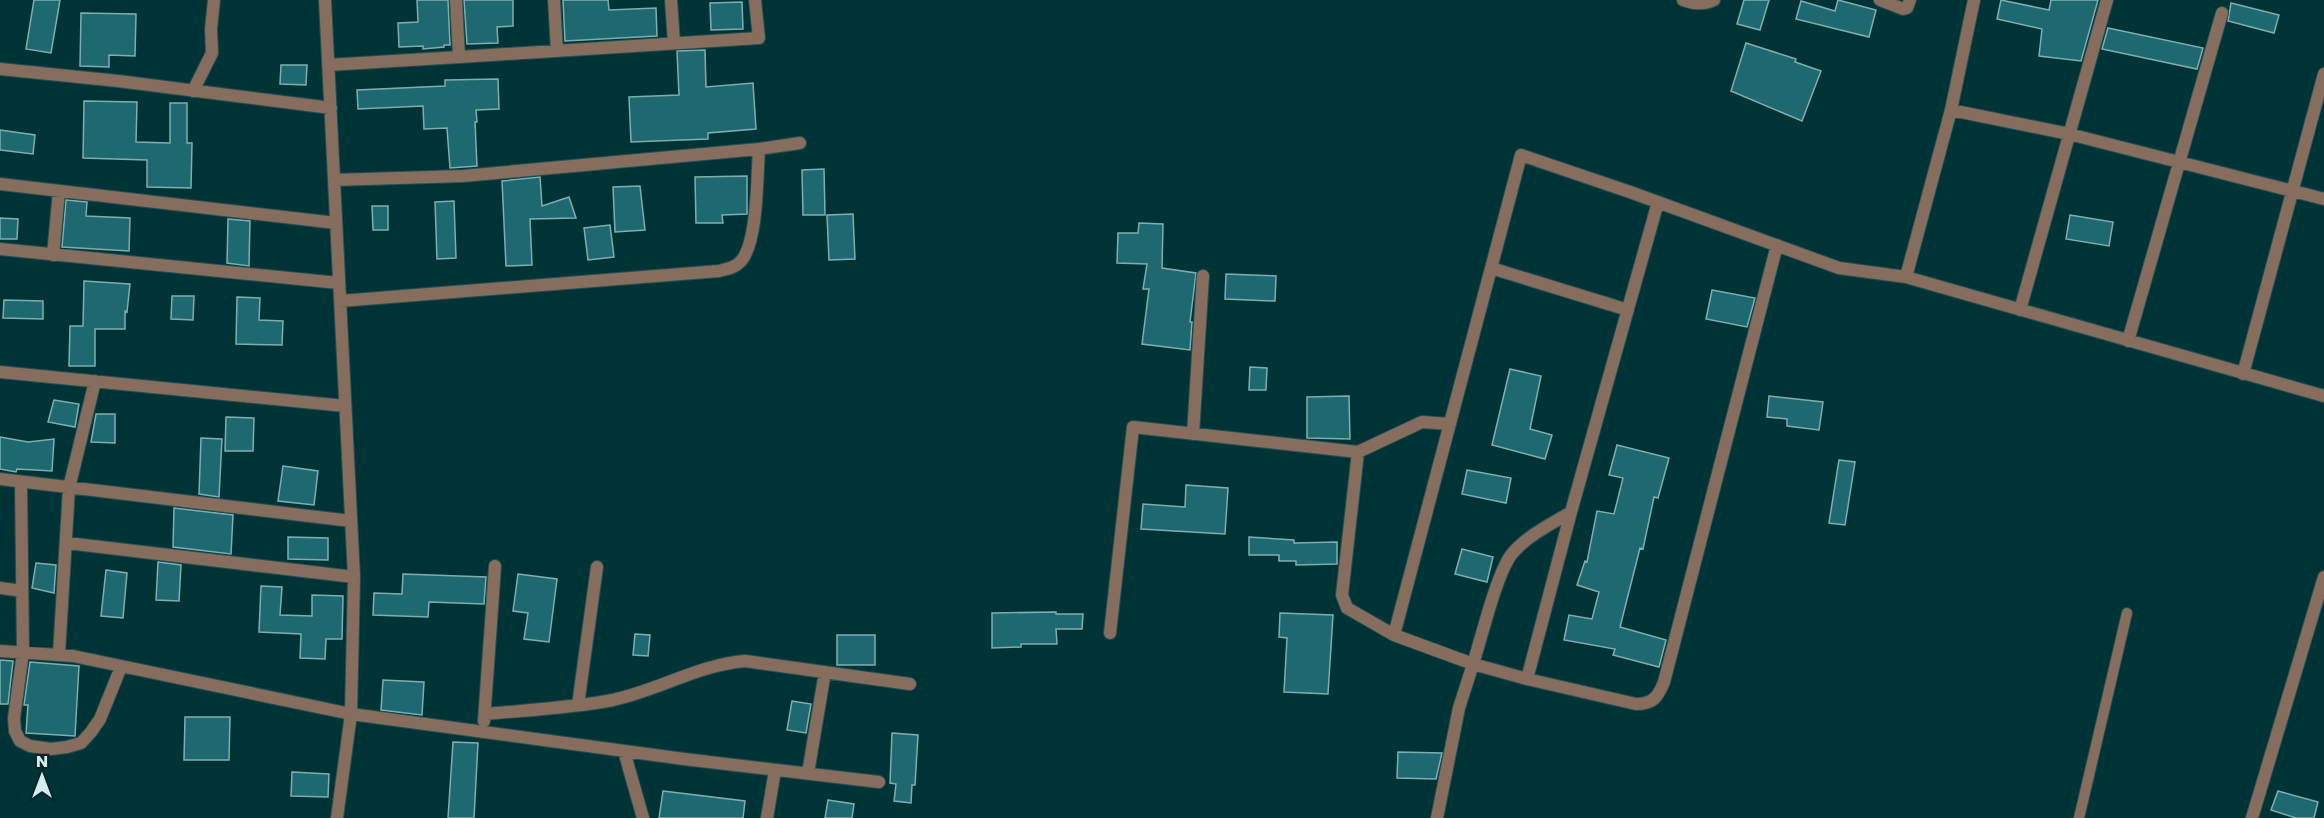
<svg xmlns="http://www.w3.org/2000/svg" width="2324" height="818" font-family="Poppins,sans-serif">
	<style>
		.building { fill: #1e696f; stroke: #7faeb2; stroke-width: 1.5 }
		.lines { fill: none; stroke-linecap: round; stroke-linejoin: round }
		.service-casing { stroke: #225154; stroke-width: 12 }
		.minor-casing { stroke: #225154; stroke-width: 14 }
		.service { stroke: #876d5e; stroke-width: 10 }
		.minor { stroke: #876d5e; stroke-width: 12 }
	</style>
	<rect width="100%" height="100%" fill="#003336"/>
	<path class="building" d="M 34,0 L 60,0 L 51,53 L 26,49 Z
		M 417,0 L 448,0 L 450,45 L 444,45 L 444,47 L 423,49 L 423,46 L 399,47 L 398,23 L 418,22 Z
		M 464,0 L 513,0 L 513,26 L 497,27 L 498,43 L 467,44 Z
		M 563,0 L 608,0 L 609,10 L 656,8 L 657,36 L 565,41 Z
		M 1744,0 L 1769,0 L 1760,30 L 1737,24 Z
		M 1838,0 L 1876,10 L 1869,37 L 1796,19 L 1801,1 L 1835,11 Z
		M 2001,0 L 2049,10 L 2051,0 L 2098,0 L 2081,61 L 2039,56 L 2042,29 L 1997,19 Z
		M 742,2 L 743,29 L 711,30 L 710,3 Z
		M 2231,3 L 2279,15 L 2274,33 L 2228,21 Z
		M 81,13 L 136,14 L 135,56 L 109,55 L 109,67 L 80,66 Z
		M 2108,28 L 2203,48 L 2197,69 L 2102,49 Z
		M 1746,43 L 1796,59 L 1795,62 L 1821,71 L 1802,121 L 1731,91 Z
		M 705,50 L 706,87 L 753,83 L 756,129 L 708,133 L 708,139 L 631,142 L 629,97 L 679,95 L 677,51 Z
		M 281,65 L 307,65 L 306,85 L 280,84 Z
		M 498,79 L 499,109 L 476,110 L 477,122 L 475,122 L 477,166 L 450,168 L 447,128 L 424,129 L 423,106 L 358,109 L 357,90 L 445,86 L 445,80 Z
		M 84,101 L 137,102 L 136,142 L 170,143 L 170,103 L 187,103 L 187,143 L 192,143 L 191,188 L 147,187 L 147,160 L 83,158 Z
		M 0,130 L 35,135 L 33,154 L 0,150 Z
		M 824,169 L 825,215 L 803,215 L 802,170 Z
		M 747,176 L 747,214 L 722,215 L 723,223 L 696,223 L 695,177 Z
		M 540,177 L 542,206 L 569,197 L 576,218 L 530,219 L 532,265 L 506,266 L 502,181 Z
		M 640,186 L 645,230 L 615,232 L 613,187 Z
		M 66,200 L 87,202 L 86,216 L 130,218 L 129,251 L 62,247 Z
		M 454,201 L 456,258 L 437,259 L 435,202 Z
		M 372,206 L 388,206 L 388,230 L 373,230 Z
		M 853,214 L 855,259 L 829,260 L 827,215 Z
		M 2070,215 L 2113,222 L 2109,246 L 2066,239 Z
		M 0,218 L 18,219 L 17,239 L 0,239 Z
		M 228,219 L 250,221 L 249,266 L 227,263 Z
		M 1139,223 L 1163,224 L 1162,268 L 1196,273 L 1190,322 L 1192,322 L 1190,350 L 1142,344 L 1149,289 L 1143,289 L 1147,264 L 1117,263 L 1118,233 L 1138,233 Z
		M 610,225 L 614,257 L 588,260 L 584,228 Z
		M 1226,274 L 1276,276 L 1275,301 L 1225,299 Z
		M 84,281 L 130,284 L 127,312 L 125,311 L 125,329 L 95,329 L 95,366 L 69,366 L 70,326 L 83,326 Z
		M 1712,290 L 1755,298 L 1747,327 L 1706,319 Z
		M 172,296 L 194,296 L 193,320 L 171,319 Z
		M 237,297 L 260,298 L 259,320 L 283,321 L 282,345 L 236,344 Z
		M 4,300 L 43,301 L 43,319 L 3,318 Z
		M 1250,367 L 1267,368 L 1266,390 L 1249,390 Z
		M 1510,369 L 1541,376 L 1530,429 L 1552,435 L 1545,459 L 1492,445 Z
		M 1349,396 L 1350,439 L 1307,438 L 1307,397 Z
		M 1769,396 L 1823,402 L 1819,430 L 1787,426 L 1787,419 L 1767,417 Z
		M 54,400 L 79,404 L 75,427 L 48,422 Z
		M 96,414 L 115,414 L 115,443 L 91,442 Z
		M 226,417 L 254,418 L 253,451 L 225,451 Z
		M 0,437 L 28,442 L 54,439 L 52,471 L 17,469 L 16,472 L 0,469 Z
		M 201,438 L 222,439 L 219,497 L 199,494 Z
		M 1617,445 L 1669,458 L 1658,498 L 1654,497 L 1643,549 L 1640,548 L 1620,627 L 1666,640 L 1659,667 L 1613,655 L 1615,649 L 1564,640 L 1569,615 L 1592,619 L 1599,592 L 1577,585 L 1585,561 L 1587,562 L 1597,511 L 1614,514 L 1623,478 L 1609,475 Z
		M 1839,460 L 1855,462 L 1845,525 L 1829,523 Z
		M 283,466 L 318,471 L 314,505 L 278,501 Z
		M 1467,470 L 1511,478 L 1506,503 L 1462,494 Z
		M 1186,485 L 1228,488 L 1225,534 L 1141,529 L 1143,504 L 1185,507 Z
		M 174,508 L 233,515 L 231,554 L 173,547 Z
		M 288,537 L 328,538 L 328,560 L 288,559 Z
		M 1249,537 L 1294,540 L 1294,543 L 1337,542 L 1337,564 L 1296,565 L 1296,561 L 1279,561 L 1279,555 L 1249,555 Z
		M 1462,549 L 1493,557 L 1487,582 L 1455,574 Z
		M 158,562 L 181,565 L 179,601 L 156,600 Z
		M 36,563 L 56,565 L 54,593 L 32,588 Z
		M 106,570 L 127,573 L 123,618 L 101,616 Z
		M 403,574 L 486,577 L 484,604 L 429,602 L 428,617 L 373,615 L 374,593 L 402,594 Z
		M 518,574 L 557,579 L 549,642 L 524,639 L 528,613 L 513,611 Z
		M 261,586 L 282,587 L 280,615 L 312,616 L 312,595 L 343,596 L 342,639 L 326,639 L 325,659 L 300,658 L 301,634 L 259,632 Z
		M 1056,612 L 1056,614 L 1083,614 L 1082,629 L 1056,629 L 1057,644 L 1021,644 L 1021,647 L 992,648 L 992,613 Z
		M 1280,613 L 1333,615 L 1328,694 L 1284,692 L 1287,638 L 1279,637 Z
		M 635,634 L 650,635 L 648,656 L 633,655 Z
		M 837,635 L 875,635 L 875,665 L 837,665 Z
		M 0,660 L 13,661 L 8,704 L 0,704 Z
		M 30,662 L 79,666 L 75,736 L 26,733 L 28,705 L 24,705 Z
		M 383,680 L 424,682 L 422,715 L 381,710 Z
		M 792,701 L 811,704 L 806,733 L 787,730 Z
		M 185,717 L 230,717 L 229,760 L 184,760 Z
		M 892,733 L 918,735 L 915,785 L 912,785 L 911,803 L 894,801 L 896,784 L 890,783 Z
		M 453,742 L 478,743 L 474,818 L 448,818 Z
		M 1398,752 L 1442,753 L 1436,779 L 1397,778 Z
		M 292,772 L 329,774 L 328,797 L 291,796 Z
		M 663,791 L 745,801 L 743,818 L 659,818 Z
		M 2278,791 L 2318,802 L 2314,818 L 2296,818 L 2271,810 Z
		M 828,800 L 854,804 L 852,818 L 825,818 Z"/>
	<g class="lines">
		<g class="service-casing">
			<path id="service" d="M 2079,818 L 2127,613"/>
		</g>
		<g class="minor-casing">
			<path id="minor" d="M 325,0 L 354,577 L 351,714 L 337,818
				M 554,0 L 557,51
				M 671,0 L 674,43
				M 1683,0 C 1694,4 1704,5 1714,0
				M 1880,0 L 1903,9 L 1907,8 L 1910,0
				M 459,57 L 759,38 L 755,0
				M 328,65 L 459,57 L 456,0
				M 0,69 L 118,81 L 331,108
				M 193,91 L 212,53 L 211,29 L 214,0
				M 1951,110 L 2069,134 L 2324,199
				M 334,180 L 463,176 L 759,149 L 800,143
				M 0,184 L 336,223
				M 0,249 L 339,283
				M 53,255 L 59,191
				M 1491,268 L 1628,310
				M 1906,277 L 2324,396
				M 340,301 L 719,271 C 726,269 735,268 740,262 C 758,245 757,175 759,149
				M 2020,310 L 2107,0
				M 2128,341 L 2222,13
				M 0,372 L 345,406
				M 2243,374 L 2324,74
				M 1193,434 L 1203,276
				M 1358,452 L 1342,595 L 1347,608 L 1394,635
				M 0,479 L 351,521
				M 21,482 L 23,652 L 14,718 L 15,731 L 20,741 L 30,746 L 51,749 L 67,747 L 81,743 L 91,732 L 100,719 L 121,667
				M 1571,512 C 1550,525 1526,536 1511,555 C 1496,576 1482,636 1473,664 L 1527,679 L 1571,512 L 1658,202
				M 67,543 L 354,577
				M 0,588 L 22,591
				M 1110,633 L 1133,427 L 1358,452 L 1422,422 L 1450,424
				M 0,651 L 73,656 L 351,714 L 684,759 L 879,782
				M 59,654 L 69,488 L 95,381
				M 1527,679 L 1636,704 C 1653,704 1658,697 1664,682 L 1777,245
				M 578,705 L 597,567
				M 485,714 C 527,710 571,708 613,700 C 659,690 698,665 745,661 L 910,684
				M 484,721 L 495,566
				M 624,751 L 643,818
				M 808,773 L 825,672
				M 767,818 L 775,770
				M 1437,818 L 1459,708 L 1473,664 L 1394,635 L 1521,155 L 1630,192 L 1839,268 L 1906,277 L 1951,110 L 1974,0
				M 2252,818 L 2324,577"/>
		</g>
		<use href="#service" class="service"/>
		<use href="#minor" class="minor"/>
	</g>
	<g transform="translate(42 776)" stroke="#03272a" stroke-width="4.5" paint-order="stroke">
	<path d="M0-4.5L10 22L0 15L-10 22Z" fill="#d6edef"/>
	<text y="-9" font-size="16" font-weight="bold" text-anchor="middle" fill="#d6edef">N</text>
	</g>
</svg>
